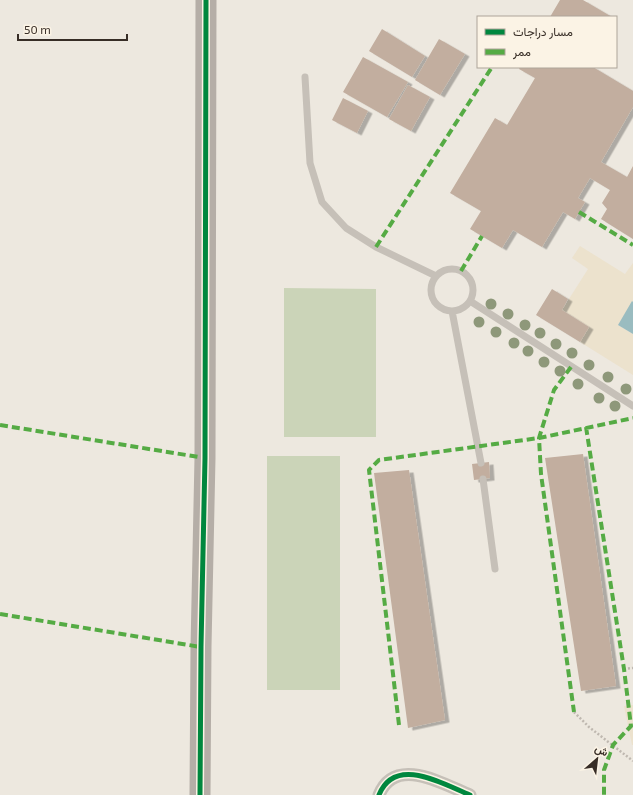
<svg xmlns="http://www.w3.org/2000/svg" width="633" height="795" font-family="'Exo 2',Vazirmatn,sans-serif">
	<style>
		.green { fill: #cbd4b8 }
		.plaza { fill: #ece2cd }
		.water { fill: #9abcc0 }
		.building { fill: #c2ae9f; filter: url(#shadow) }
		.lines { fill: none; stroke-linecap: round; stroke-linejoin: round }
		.path { stroke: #bfb8b0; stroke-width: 2.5; stroke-dasharray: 2 2; stroke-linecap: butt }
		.lane { stroke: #c6c0b8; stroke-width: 7 }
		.street { stroke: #c6c0b8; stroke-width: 13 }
		.primary { stroke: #b5aea7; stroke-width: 21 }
		.quiet { stroke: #55ab44; stroke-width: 4; stroke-dasharray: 8 4; stroke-linecap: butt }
		.cycleway-casing { stroke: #fbf3e5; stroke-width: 8 }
		.cycleway { stroke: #00873e; stroke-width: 5 }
		.tree { fill: #8e987a }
	</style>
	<defs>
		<filter id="shadow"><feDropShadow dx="4.5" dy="2.5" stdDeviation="0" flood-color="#0004"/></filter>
	</defs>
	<rect width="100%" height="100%" fill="#ede8df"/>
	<path class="green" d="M 284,288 L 376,289 L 376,437 L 284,437 Z
		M 267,456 L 340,456 L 340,690 L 267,690 Z"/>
	<path class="plaza" d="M 580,246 L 625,274 L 633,263 L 633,302 L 618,325 L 633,334 L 633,375 L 580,342 L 589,327 L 562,310 L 588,269 L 572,258 Z
		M 633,705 L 633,745 L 632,745 L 624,706 Z"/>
	<path class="water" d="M 632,301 L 633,302 L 633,334 L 618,325 Z"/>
	<path class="building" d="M 560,0 L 583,0 L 612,17 L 550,17 Z
		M 382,29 L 425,56 L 412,77 L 369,51 Z
		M 439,39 L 465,54 L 440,95 L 415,80 Z
		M 363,57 L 408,82 L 387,117 L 343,92 Z
		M 520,67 L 593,67 L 633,91 L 633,107 L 601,162 L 627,177 L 633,166 L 633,239 L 601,219 L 607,209 L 602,203 L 610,190 L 590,178 L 578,198 L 585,202 L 575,219 L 563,212 L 542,247 L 513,230 L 502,248 L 470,229 L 481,211 L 450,193 L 495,118 L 507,125 L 535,78 L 519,69 Z
		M 408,85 L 430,97 L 411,131 L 389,119 Z
		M 343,98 L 368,111 L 357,133 L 332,120 Z
		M 552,289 L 568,299 L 562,310 L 589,327 L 580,342 L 536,315 Z
		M 583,454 L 616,686 L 581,691 L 545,458 Z
		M 489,462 L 490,478 L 474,480 L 472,464 Z
		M 409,470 L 445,720 L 408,728 L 374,473 Z"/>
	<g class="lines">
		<path class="path" d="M 624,669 L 633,668
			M 574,712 L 589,727 L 633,761"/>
		<path class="lane" d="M 305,77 L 310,163 L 322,202 L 346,228 L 376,247 L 436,276
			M431 290a21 21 0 1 1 42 0a21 21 0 1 1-42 0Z
			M 470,301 L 633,406
			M 452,311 L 481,463
			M 483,479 L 495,569"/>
		<path class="street" d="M 379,795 C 395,755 443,784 470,795"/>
		<path class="primary" d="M 200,795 L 201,647 L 205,458 L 206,0"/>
		<path class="quiet" d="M 579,212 L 633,245
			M 376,247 L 492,67
			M 461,271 L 482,236
			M 571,367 L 554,390 L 539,438 L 541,474 L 574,712
			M 0,425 L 205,458
			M 586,427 L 624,669 L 631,726 L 613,745 L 604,770 L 604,795
			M 0,614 L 201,647
			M 399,725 L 369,470 L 379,460 L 539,438 L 633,418"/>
		<g class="cycleway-casing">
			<path id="cycleway" d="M 200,795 L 201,647 L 205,458 L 206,0
				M 379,795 C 395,755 443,784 470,795"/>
		</g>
		<use href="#cycleway" class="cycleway"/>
	</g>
	<g class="tree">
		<circle cx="491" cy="304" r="5.5"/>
		<circle cx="508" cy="314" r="5.5"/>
		<circle cx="479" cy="322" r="5.5"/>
		<circle cx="525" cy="325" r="5.5"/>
		<circle cx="496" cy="332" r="5.5"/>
		<circle cx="540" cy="333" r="5.5"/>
		<circle cx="514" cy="343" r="5.5"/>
		<circle cx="556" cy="344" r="5.5"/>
		<circle cx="528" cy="351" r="5.5"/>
		<circle cx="572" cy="353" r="5.5"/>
		<circle cx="544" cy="362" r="5.5"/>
		<circle cx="589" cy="365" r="5.5"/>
		<circle cx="560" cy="371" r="5.5"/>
		<circle cx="608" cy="377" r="5.5"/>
		<circle cx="578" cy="384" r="5.5"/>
		<circle cx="626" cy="389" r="5.5"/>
		<circle cx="599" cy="398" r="5.5"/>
		<circle cx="615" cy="406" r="5.5"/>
	</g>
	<rect x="477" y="16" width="140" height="52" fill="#fbf3e5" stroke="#ada499"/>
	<rect x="485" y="29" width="20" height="6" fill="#00873e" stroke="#ada499"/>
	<text x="513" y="36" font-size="12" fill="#372d26">مسار دراجات</text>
	<rect x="485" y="49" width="20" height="6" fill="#55ab44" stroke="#ada499"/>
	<text x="513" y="56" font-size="12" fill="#372d26">ممر</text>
	<g transform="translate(597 759) rotate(28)" stroke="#fbf3e5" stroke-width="3" paint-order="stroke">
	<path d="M0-3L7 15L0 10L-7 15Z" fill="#372d26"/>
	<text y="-6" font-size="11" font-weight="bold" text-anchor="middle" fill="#372d26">ش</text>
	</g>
	<path d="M18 34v6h109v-6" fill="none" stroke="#372d26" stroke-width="2"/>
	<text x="24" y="34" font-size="12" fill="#372d26" stroke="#fbf3e5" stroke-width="3" paint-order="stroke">50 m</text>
</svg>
